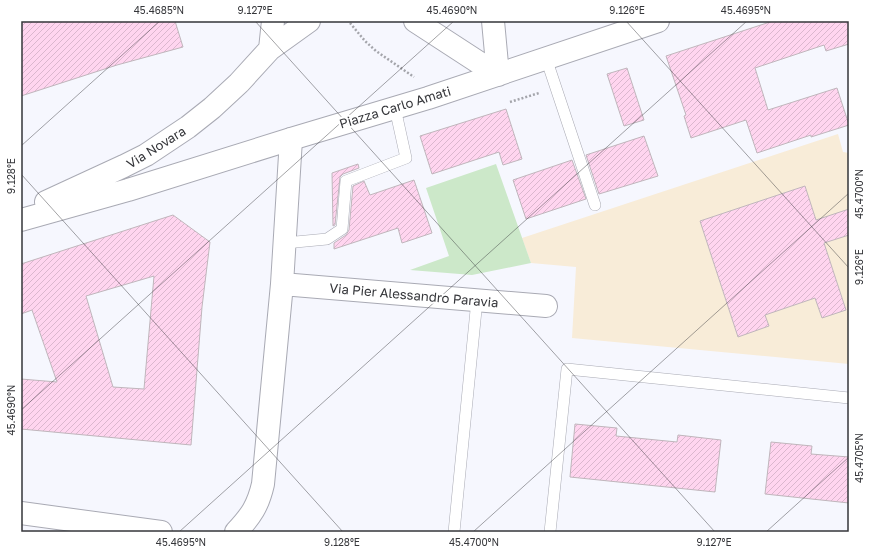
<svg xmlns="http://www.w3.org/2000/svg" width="870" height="553" font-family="'Golos Text',sans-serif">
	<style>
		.education { fill: #f8ecd8 }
		.green { fill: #cce8c9 }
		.building { fill: url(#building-hatch); stroke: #c0b6bc; fill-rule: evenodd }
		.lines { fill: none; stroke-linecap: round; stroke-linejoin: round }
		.service-casing { stroke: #a9aab4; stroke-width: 12 }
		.minor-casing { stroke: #a9aab4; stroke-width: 24 }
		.tertiary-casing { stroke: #a9aab4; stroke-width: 24 }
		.path { stroke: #a4a5ab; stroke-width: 2.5; stroke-dasharray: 2 2; stroke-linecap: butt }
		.service { stroke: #fff; stroke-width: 11 }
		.minor { stroke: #fff; stroke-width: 22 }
		.tertiary { stroke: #fff; stroke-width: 22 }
		.ticks { fill: none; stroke: #35363a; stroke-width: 1; stroke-opacity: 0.45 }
		.labels { text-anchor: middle; stroke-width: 4; stroke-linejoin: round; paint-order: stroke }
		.street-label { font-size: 13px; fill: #35363a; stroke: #fff }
		.neatline { fill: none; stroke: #35363a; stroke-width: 1.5 }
		.ticks-label { font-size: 10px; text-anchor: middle; fill: #35363a }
	</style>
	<defs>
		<pattern id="building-hatch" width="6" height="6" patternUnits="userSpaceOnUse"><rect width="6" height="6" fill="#ffd5ef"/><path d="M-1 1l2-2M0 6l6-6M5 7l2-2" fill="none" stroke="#dbb7ce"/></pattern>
	</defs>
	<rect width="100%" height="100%" fill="#f6f7fe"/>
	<path class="education" d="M 838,134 L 843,152 L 849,153 L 849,364 L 572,338 L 576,267 L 531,263 L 522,238 Z"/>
	<path class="green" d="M 496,164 L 531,263 L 472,275 L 410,270 L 449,256 L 426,188 Z"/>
	<path class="building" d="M 21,21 L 175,21 L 183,47 L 117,65 L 21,96 Z
		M 773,21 L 849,21 L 849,44 L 826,51 L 824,45 L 755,68 L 768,110 L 837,88 L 849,125 L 811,137 L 811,135 L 757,153 L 746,120 L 691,138 L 684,116 L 686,115 L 666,56 Z
		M 627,68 L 644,120 L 624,126 L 607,74 Z
		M 506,109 L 522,159 L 503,165 L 499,152 L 432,174 L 420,136 Z
		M 644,136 L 658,176 L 599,194 L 586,155 Z
		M 572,160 L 586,199 L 526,219 L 513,180 Z
		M 358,164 L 359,168 L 343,174 L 340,177 L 335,225 L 333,226 L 332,173 Z
		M 414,180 L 432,233 L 402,243 L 398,228 L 334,249 L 334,243 L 346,235 L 349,230 L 353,186 L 364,181 L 370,195 Z
		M 805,186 L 816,220 L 849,209 L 849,235 L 824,243 L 846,310 L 822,318 L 815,298 L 765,315 L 769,326 L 738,337 L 700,221 Z
		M 173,215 L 210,242 L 202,307 L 191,445 L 21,429 L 21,379 L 57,382 L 32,310 L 21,314 L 21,264 ZM 154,276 L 144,389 L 113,387 L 86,296 Z
		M 575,424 L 617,428 L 616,436 L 677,442 L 678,435 L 721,440 L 715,492 L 570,477 Z
		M 771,442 L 812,446 L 811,454 L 849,457 L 849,503 L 765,494 Z"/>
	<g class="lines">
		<g class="service-casing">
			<path id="service" d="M 546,58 L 595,205
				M 285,243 L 327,239 L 342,229 L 346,181 L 406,158 L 395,108
				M 454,532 L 477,300
				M 550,532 L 567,369 L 849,398"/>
		</g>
		<g class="minor-casing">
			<path id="minor" d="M 282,284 L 546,306
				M 21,513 L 161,532
				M 236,532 C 251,516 258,506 263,484 L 282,284 L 291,139"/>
		</g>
		<g class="tertiary-casing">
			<path id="tertiary" d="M 415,21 L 498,75
				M 493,21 L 498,75
				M 270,49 L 273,21
				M 46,202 L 124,166 L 146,155 L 188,127 L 212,108 L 239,83 L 270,49 L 309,21
				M 21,220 L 128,190 L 291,139 L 428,98 L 658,21"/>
		</g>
		<path class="path" d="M 350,23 L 365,41 L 376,51 L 414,77
			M 510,102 L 539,93"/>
		<use href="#service" class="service"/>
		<use href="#minor" class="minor"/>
		<use href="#tertiary" class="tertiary"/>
	</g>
	<path class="ticks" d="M 255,21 L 715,532M 626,21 L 849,268M 21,146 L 160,21M 21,174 L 343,532M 21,410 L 454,21M 179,532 L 747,21M 473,532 L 849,193M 766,532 L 849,457"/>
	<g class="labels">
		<g class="street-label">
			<text transform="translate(395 107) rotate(-17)" y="5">Piazza Carlo Amati</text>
			<text transform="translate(156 147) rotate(-32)" y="5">Via Novara</text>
			<text transform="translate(414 295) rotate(5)" y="5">Via Pier Alessandro Paravia</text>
		</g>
	</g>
	<rect width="870" height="553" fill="none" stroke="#ffffff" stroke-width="44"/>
	<rect x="22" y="22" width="826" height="509" class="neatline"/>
	<g class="ticks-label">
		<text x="159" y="14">45.4685°N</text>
		<text x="255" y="14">9.127°E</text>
		<text x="452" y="14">45.4690°N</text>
		<text x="627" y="14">9.126°E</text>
		<text x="746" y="14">45.4695°N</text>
		<text transform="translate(11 176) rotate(-90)" y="4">9.128°E</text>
		<text transform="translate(859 194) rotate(-90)" y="4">45.4700°N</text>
		<text transform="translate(859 267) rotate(-90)" y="4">9.126°E</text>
		<text transform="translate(11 410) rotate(-90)" y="4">45.4690°N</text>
		<text transform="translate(859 458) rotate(-90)" y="4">45.4705°N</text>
		<text x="181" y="546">45.4695°N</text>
		<text x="342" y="546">9.128°E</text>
		<text x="474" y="546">45.4700°N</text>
		<text x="714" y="546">9.127°E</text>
	</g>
</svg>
